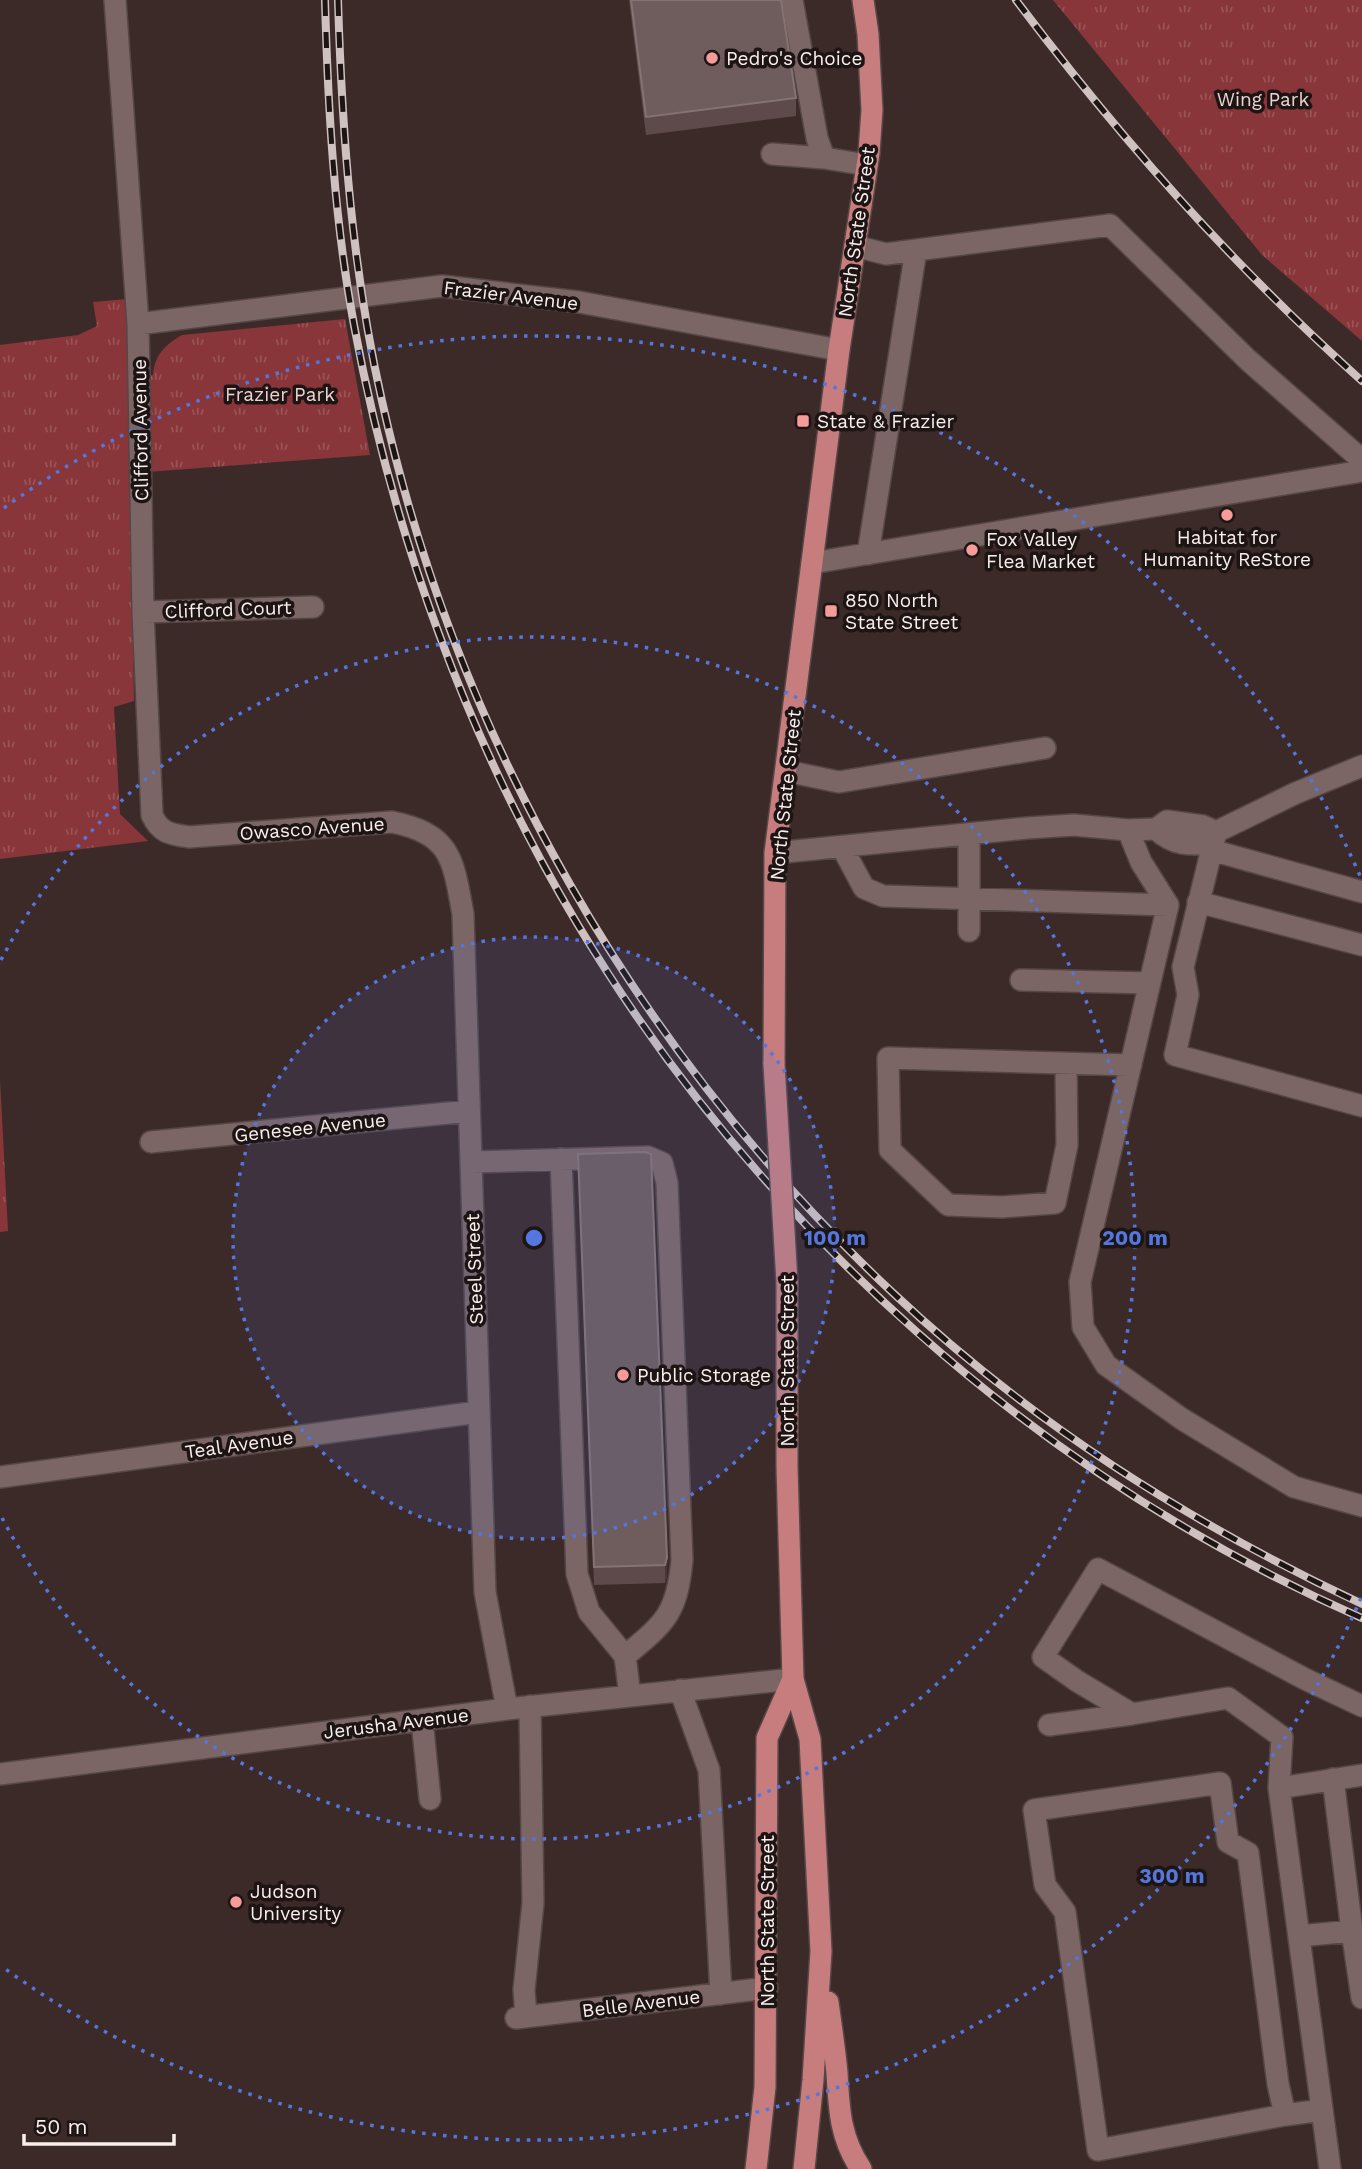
<svg xmlns="http://www.w3.org/2000/svg" width="1362" height="2169" font-family="'Work Sans',sans-serif">
	<style>
		.park { fill: url(#park-tufts) }
		.lines { fill: none; stroke-linecap: round; stroke-linejoin: round }
		.minor-casing { stroke: #564747; stroke-width: 24 }
		.major-casing { stroke: #564747; stroke-width: 24 }
		.minor { stroke: #7b6665; stroke-width: 21 }
		.major { stroke: #c77d7d; stroke-width: 21 }
		.rail-casing { stroke: #cec1c0; stroke-width: 8 }
		.rail { stroke: #1d1514; stroke-width: 5; stroke-dasharray: 16; stroke-linecap: butt }
		.major-bridge-casing { stroke: #564747; stroke-width: 24; stroke-linecap: butt }
		.major-bridge { stroke: #c77d7d; stroke-width: 21 }
		.wall { fill: #5e4a4a }
		.shaded-wall { fill: #493636 }
		.building { fill: #6f5c5c; stroke: #857373; stroke-width: 2 }
		.ring { fill: none; stroke: #5476de; stroke-width: 3.5; stroke-dasharray: 3.5 7 }
		.poi-dot { fill: #f59b9a; stroke: #1d1514; stroke-width: 2.5 }
		.labels { text-anchor: middle; stroke-width: 7; stroke-linejoin: round; paint-order: stroke }
		.poi-label { font-size: 19px; fill: #fbefee; stroke: #1d1514; text-anchor: start }
		.park-label { font-size: 19px; fill: #eed2d1; stroke: #1d1514 }
		.street-label { font-size: 19px; fill: #fbefee; stroke: #1d1514 }
		.centre { fill: #5476de; stroke: #1d1514; stroke-width: 3.5 }
		.ring-label { font-size: 21px; text-anchor: middle; font-weight: bold; fill: #5476de; stroke: #1d1514; stroke-width: 7; stroke-linejoin: round; paint-order: stroke }
	</style>
	<defs>
		<pattern id="park-tufts" width="24" height="20" patternUnits="userSpaceOnUse" patternTransform="scale(1.75)"><rect width="24" height="20" fill="#883639"/><path d="M3 7l-1-3M5 7V3M7 7l1-3M15 17l-1-3M17 17v-4M19 17l1-3" fill="none" stroke="#9a5356"/></pattern>
	</defs>
	<rect width="100%" height="100%" fill="#3c2a29"/>
	<path class="park" d="M 1053,0 L 1362,0 L 1362,341 L 1262,255 Z
		M 127,299 L 134,701 L 114,707 L 120,814 L 148,841 L 0,859 L 0,345 L 78,335 L 97,326 L 93,302 Z
		M 345,319 L 370,455 L 147,472 L 145,376 L 153,375 C 155,354 165,345 182,335 Z
		M 0,1080 L 8,1231 L 0,1232 Z"/>
	<g class="lines">
		<g class="minor-casing">
			<path id="minor" d="M 115,0 L 138,324 L 143,612 L 152,815 C 160,833 170,834 189,837 L 392,822 C 452,834 453,860 463,914 L 485,1592 L 507,1709
				M 792,0 L 817,138 L 824,158 L 867,165
				M 772,154 L 824,158
				M 855,246 L 886,254 L 1110,225 L 1248,360 L 1362,460
				M 138,324 L 442,286 L 579,302 L 839,350
				M 868,554 L 916,250
				M 812,563 L 1362,471
				M 143,612 L 313,607
				M 1362,766 L 1296,793 L 1216,832 L 1183,967 L 1188,995 L 1175,1055 L 1362,1106
				M 786,771 L 839,782 L 1045,748
				M 1156,829 C 1174,846 1189,845 1213,843
				M 1128,830 L 1156,829 L 1167,821 L 1203,826 L 1216,832
				M 969,834 L 969,931
				M 842,847 L 864,888 L 883,896 L 1168,905
				M 1211,850 L 1362,892
				M 775,853 L 1027,828 L 1074,825 L 1128,830 L 1141,862 L 1168,905 L 1080,1282 L 1083,1327 L 1106,1365 L 1182,1419 L 1294,1487 L 1362,1506
				M 1198,902 L 1362,945
				M 1021,980 L 1150,983
				M 1066,1064 L 1067,1145 L 1055,1203 L 1002,1207 L 948,1205 L 890,1150 L 888,1058 L 1131,1065
				M 151,1142 L 469,1111
				M 561,1159 L 577,1574 L 589,1612 L 625,1656 L 630,1696
				M 471,1162 L 648,1157 L 662,1163 L 667,1183 L 682,1560 C 677,1614 665,1623 625,1656
				M 0,1477 L 478,1412
				M 680,1690 L 709,1770 L 721,1994
				M 1132,1714 L 1228,1698 L 1282,1737 L 1279,1788
				M 422,1720 L 430,1799
				M 1049,1725 L 1132,1714 L 1077,1681 L 1043,1657 L 1098,1569 L 1305,1679 L 1362,1706
				M 0,1774 L 507,1709 L 793,1679
				M 1333,1779 L 1352,1931
				M 1299,1936 L 1352,1931 L 1362,1998
				M 526,2016 L 524,1990 L 533,1903 L 530,1706
				M 516,2018 L 767,1988
				M 1285,2115 L 1098,2150 L 1065,1912 L 1045,1885 L 1034,1810 L 1220,1783 L 1228,1842 L 1248,1853 L 1278,2084 L 1285,2115 L 1322,2110
				M 1330,2169 L 1279,1788 L 1362,1775"/>
		</g>
		<g class="major-casing">
			<path id="major" d="M 774,1064 L 775,853 L 839,350 L 869,153 L 872,110 L 868,34 L 863,0
				M 787,1282 L 787,1466 L 793,1679 L 810,1739 L 821,1951 L 813,2080 L 804,2169
				M 828,2002 C 831,2025 835,2050 837,2073 C 839,2109 840,2138 861,2169
				M 756,2169 L 765,2087 L 767,1738 L 793,1679"/>
		</g>
		<use href="#minor" class="minor"/>
		<use href="#major" class="major"/>
		<g class="rail-casing">
			<path id="rail" d="M 325,0 C 328,109 334,218 354,325 C 393,535 468,742 578,925 C 759,1227 1039,1477 1362,1618
				M 338,0 C 342,135 352,269 382,401 C 457,740 639,1055 892,1292 C 1030,1422 1191,1524 1362,1604
				M 1016,0 C 1119,137 1234,267 1362,381"/>
		</g>
		<use href="#rail" class="rail"/>
		<g class="major-bridge-casing">
			<path id="major-bridge" d="M 774,1064 L 787,1282"/>
		</g>
		<use href="#major-bridge" class="major-bridge"/>
	</g>
	<path class="wall" d="M 629,0 L 781,0 L 796,98 L 796,116 L 646,135 Z
		M 578,1154 L 651,1154 L 667,1576 L 665,1583 L 594,1585 Z"/>
	<path class="shaded-wall" d="M 667,1558 L 667,1576 L 665,1583 L 665,1565 Z"/>
	<path class="building" d="M 631,0 L 781,0 L 796,98 L 646,117 Z
		M 645,1152 L 651,1154 L 667,1558 L 665,1565 L 594,1567 L 578,1154 Z"/>
	<circle cx="534" cy="1238" r="301" fill="#5476de" fill-opacity=".12"/>
	<g class="ring">
		<circle cx="534" cy="1238" r="301"/>
		<path d="M1 960A601 601 0 1 1 1 1516"/>
		<path d="M1361 1598A902 902 0 0 1 4 1968M4 508A902 902 0 0 1 1361 878"/>
	</g>
	<g class="poi-dot">
		<circle cx="712" cy="58" r="7"/>
		<rect x="796" y="414" width="14" height="14" rx="3.5"/>
		<circle cx="1227" cy="515" r="7"/>
		<circle cx="972" cy="550" r="7"/>
		<rect x="824" y="604" width="14" height="14" rx="3.5"/>
		<circle cx="623" cy="1375" r="7"/>
		<circle cx="236" cy="1902" r="7"/>
	</g>
	<g class="labels">
		<g class="poi-label">
			<text x="726" y="65">Pedro's Choice</text>
			<text x="817" y="428">State &amp; Frazier</text>
			<text x="1227" y="544" text-anchor="middle">Habitat for<tspan x="1227" dy="22">Humanity ReStore</tspan></text>
			<text x="986" y="546">Fox Valley<tspan x="986" dy="22">Flea Market</tspan></text>
			<text x="845" y="607">850 North<tspan x="845" dy="22">State Street</tspan></text>
			<text x="637" y="1382">Public Storage</text>
			<text x="250" y="1898">Judson<tspan x="250" dy="22">University</tspan></text>
		</g>
		<g class="park-label">
			<text x="1263" y="106">Wing Park</text>
			<text x="280" y="401">Frazier Park</text>
		</g>
		<g class="street-label">
			<text transform="translate(856 232) rotate(-82)" y="7">North State Street</text>
			<text transform="translate(511 295) rotate(7)" y="7">Frazier Avenue</text>
			<text transform="translate(140 430) rotate(-91)" y="7">Clifford Avenue</text>
			<text transform="translate(228 609) rotate(-2)" y="7">Clifford Court</text>
			<text transform="translate(785 795) rotate(-84)" y="7">North State Street</text>
			<text transform="translate(312 828) rotate(-4)" y="7">Owasco Avenue</text>
			<text transform="translate(310 1127) rotate(-6)" y="7">Genesee Avenue</text>
			<text transform="translate(474 1269) rotate(-92)" y="7">Steel Street</text>
			<text transform="translate(787 1361) rotate(-90)" y="7">North State Street</text>
			<text transform="translate(239 1444) rotate(-8)" y="7">Teal Avenue</text>
			<text transform="translate(396 1723) rotate(-7)" y="7">Jerusha Avenue</text>
			<text transform="translate(767 1921) rotate(-90)" y="7">North State Street</text>
			<text transform="translate(641 2003) rotate(-7)" y="7">Belle Avenue</text>
		</g>
	</g>
	<circle cx="534" cy="1238" r="10" class="centre"/>
	<g class="ring-label">
		<text x="835" y="1245">100 m</text>
		<text x="1135" y="1245">200 m</text>
		<text x="1172" y="1883">300 m</text>
	</g>
	<path d="M24 2134v10h150v-10" fill="none" stroke="#fbefee" stroke-width="3.5"/>
	<text x="35" y="2134" font-size="21" fill="#fbefee" stroke="#1d1514" stroke-width="5" paint-order="stroke">50 m</text>
</svg>
